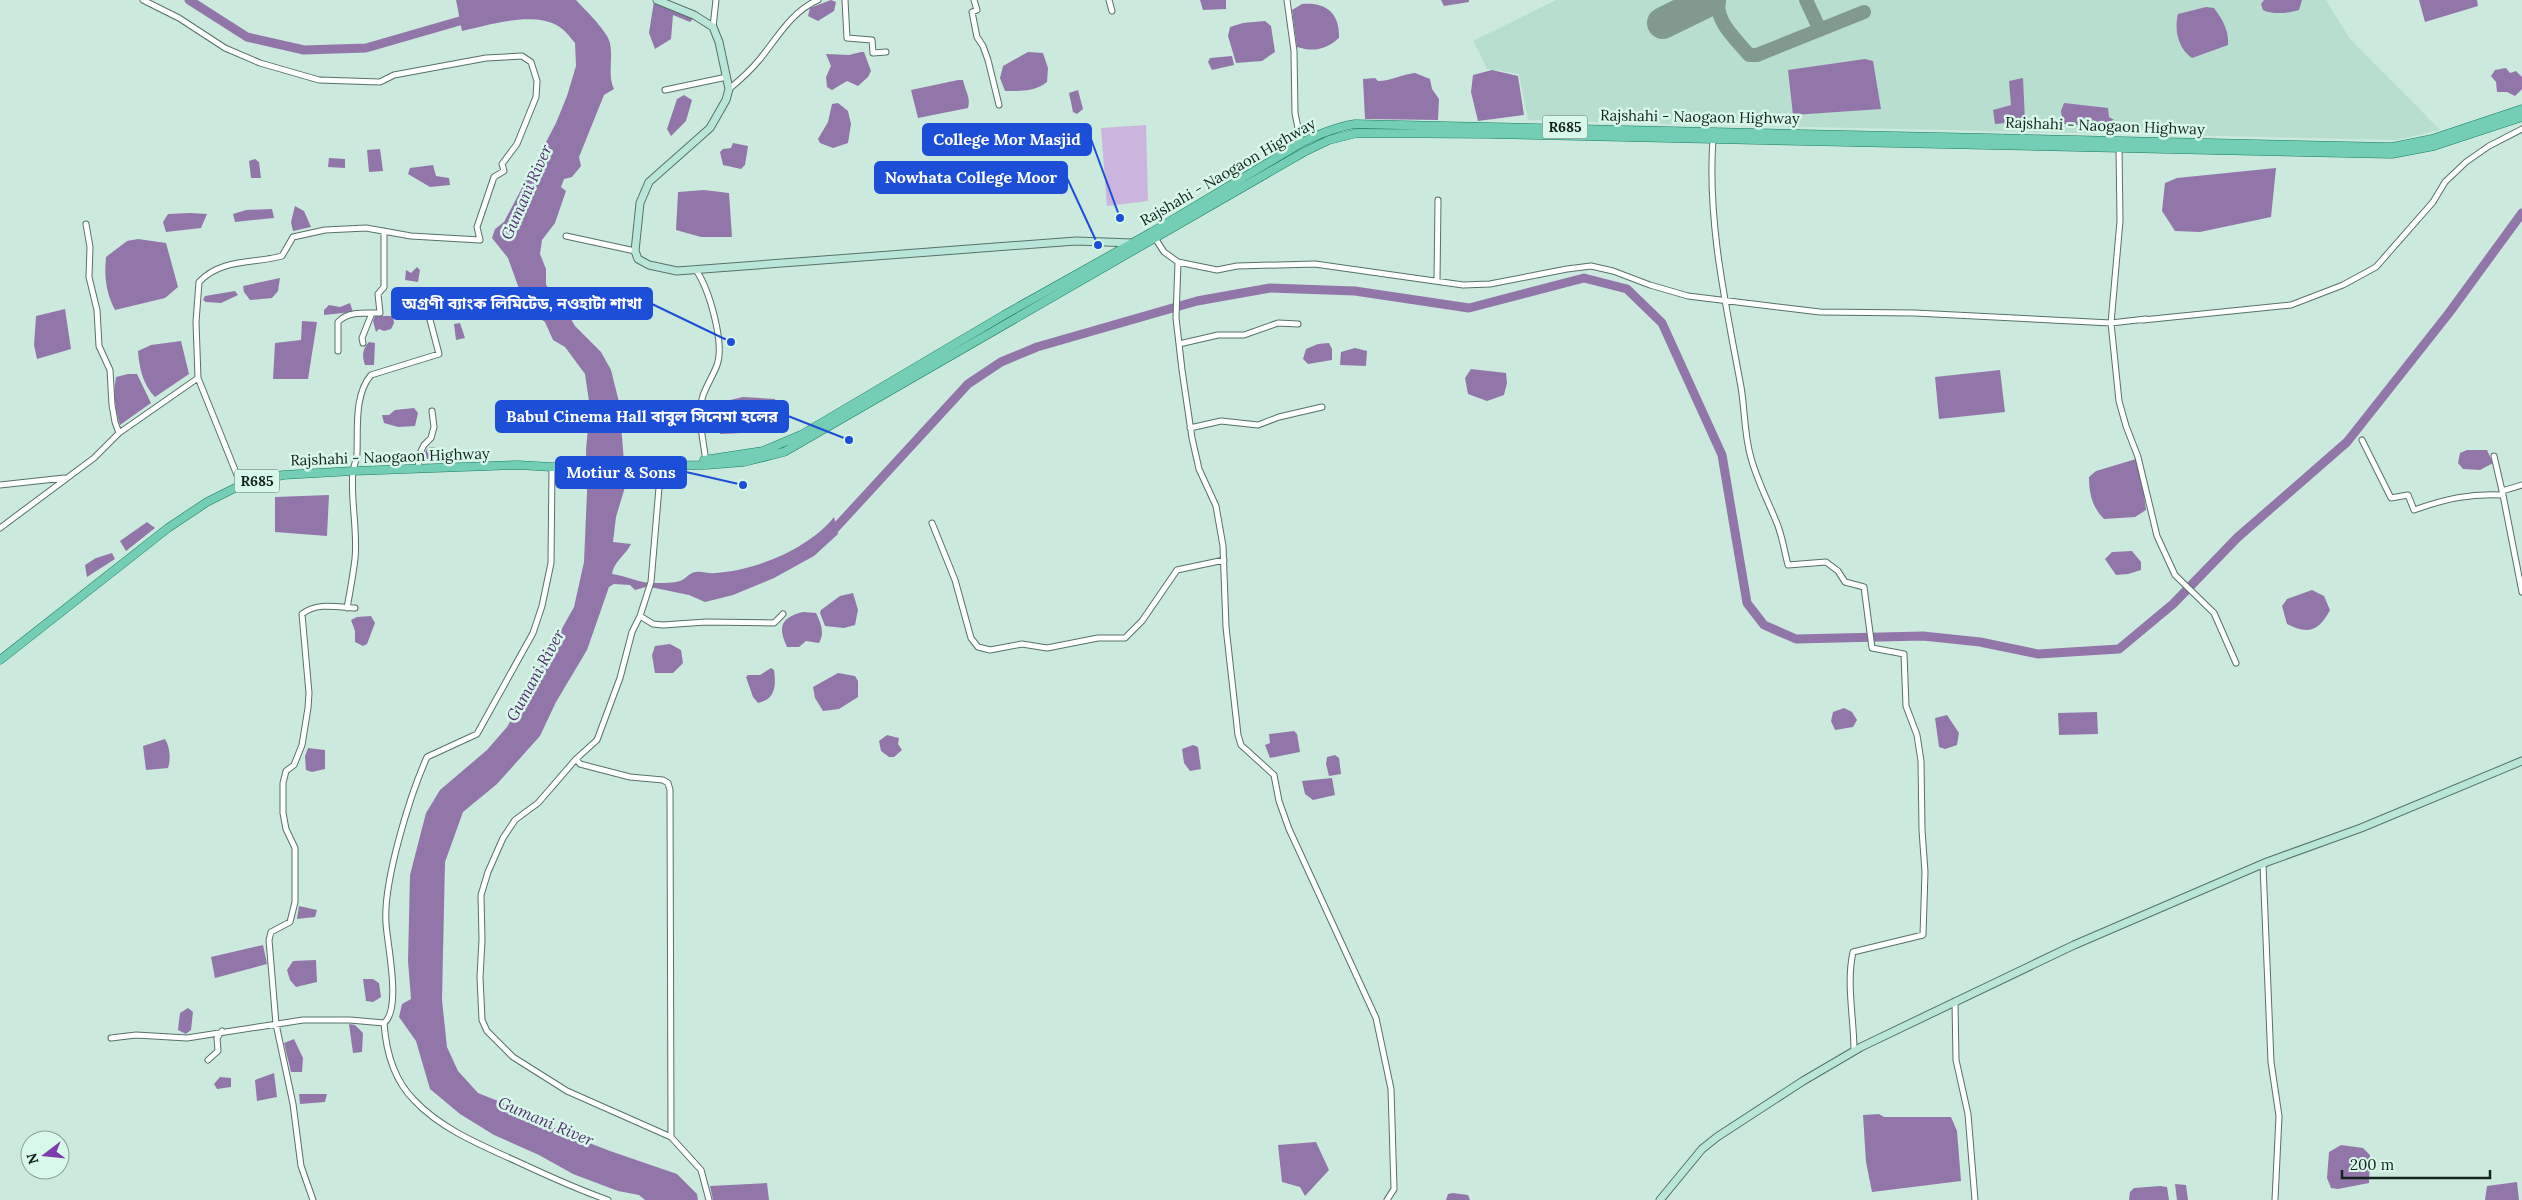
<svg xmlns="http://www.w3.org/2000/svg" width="2522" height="1200" font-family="Lora,'Noto Sans Bengali',serif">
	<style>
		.built { fill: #b7dece }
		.green { fill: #cbb5df }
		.water { fill: #9276aa }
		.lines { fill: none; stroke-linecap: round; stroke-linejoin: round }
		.river { stroke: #9276aa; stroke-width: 9 }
		.taxiway { stroke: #829990; stroke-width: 14 }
		.runway { stroke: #829990; stroke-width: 32 }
		.street-casing { stroke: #567267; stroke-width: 7 }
		.secondary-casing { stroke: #567267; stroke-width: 9 }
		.primary-casing { stroke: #177c60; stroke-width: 9 }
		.street { stroke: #fff; stroke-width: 5 }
		.secondary { stroke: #bae6da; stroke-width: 7 }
		.primary { stroke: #74ceb5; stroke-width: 8 }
		.labels { text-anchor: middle; stroke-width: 5; stroke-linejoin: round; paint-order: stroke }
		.shield { fill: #d8f8ea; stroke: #50625a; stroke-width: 1 }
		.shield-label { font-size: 14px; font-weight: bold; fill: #16221d }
		.street-label { font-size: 15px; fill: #16221d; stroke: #d8f8ea }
		.water-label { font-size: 16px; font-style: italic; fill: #563072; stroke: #d8f8ea }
		.leader { fill: none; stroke: #1d4ed8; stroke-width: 2 }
		.callout-dot { fill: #1d4ed8; stroke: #d8f8ea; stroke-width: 2 }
		.callout { fill: #1d4ed8; stroke: #1d4ed8; stroke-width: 2 }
		.callout-label { font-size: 16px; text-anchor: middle; font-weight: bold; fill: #fff }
	</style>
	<rect width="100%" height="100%" fill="#cbeadd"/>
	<path class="built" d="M 1556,0 L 2326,0 L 2350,39 L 2440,130 L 2397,140 L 1768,126 L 1764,121 L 1672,124 L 1528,120 L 1519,74 L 1487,69 L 1473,41 Z"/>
	<path class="green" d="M 1146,125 L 1148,201 L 1107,206 L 1101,128 Z"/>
	<path class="water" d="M 456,0 L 576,0 C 586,11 599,23 607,36 C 616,51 606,73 614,89 L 604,95 L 579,157 L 581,166 L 572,177 L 564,179 L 561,187 L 566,191 L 555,223 L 542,240 L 540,254 L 546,269 L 546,285 L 563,305 L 575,326 L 601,352 L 611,370 L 619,402 L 625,473 L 635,480 L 625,487 L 616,517 L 613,542 L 631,544 C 625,556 614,561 612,574 C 628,576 640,584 657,583 C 664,583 673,583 680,581 C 686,579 690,572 696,572 C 702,571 709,574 715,573 C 755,571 810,548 834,517 L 838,534 L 814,556 L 774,578 L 733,595 L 705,602 L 689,595 L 655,588 L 646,587 L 635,590 L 630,585 L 614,584 L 609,587 L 587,650 L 556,702 L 540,736 L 497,784 L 463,812 L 445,862 L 442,1000 L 447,1047 L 458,1071 L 478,1093 L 516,1108 L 566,1134 L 610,1151 L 677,1174 L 697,1194 L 698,1200 L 645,1200 L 639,1195 L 618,1191 L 573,1174 L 539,1155 L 494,1135 L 460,1114 L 430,1089 L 416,1041 L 399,1017 L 402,1004 L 411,999 L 408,961 L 410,875 L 426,813 L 440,790 L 487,750 L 507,727 L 574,607 L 584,562 L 587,492 L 586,449 L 590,408 L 585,374 L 565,347 L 553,340 L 545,322 L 532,313 L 522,297 L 508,258 L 492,238 L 495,229 L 504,222 L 556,123 L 567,96 L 576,66 L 575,43 C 570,37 565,30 558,26 C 533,11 488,25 462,31 Z
		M 831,0 L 836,2 L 834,11 L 818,21 L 808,16 L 810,8 Z
		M 1200,0 L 1226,0 L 1226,9 L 1203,10 Z
		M 1441,0 L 1469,0 L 1469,2 L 1444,6 Z
		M 2264,0 L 2302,0 L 2299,10 C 2290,13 2272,15 2263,10 L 2261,4 Z
		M 2419,0 L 2477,0 L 2478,6 L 2425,22 Z
		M 654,1 L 693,19 L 690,22 L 673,15 L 671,39 L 655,49 L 649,33 Z
		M 1302,4 C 1326,2 1340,13 1339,38 C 1325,50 1314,52 1297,47 L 1292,10 Z
		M 2206,7 L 2214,8 C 2223,20 2229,31 2228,45 L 2192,58 C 2178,49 2174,29 2178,14 Z
		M 1265,21 L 1271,26 L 1275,52 L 1262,61 L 1236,63 L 1228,36 L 1230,27 L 1243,23 Z
		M 861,52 L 864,52 L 871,71 L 868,77 L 858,86 L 847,81 L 832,90 L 827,87 L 826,77 L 831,66 L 826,54 L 849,55 Z
		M 1028,52 L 1043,53 L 1048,68 L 1047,82 C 1035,92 1019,91 1005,91 L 1000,78 L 1003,66 Z
		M 1232,56 L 1234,65 L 1212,70 L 1208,62 L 1210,58 Z
		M 1865,59 L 1873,61 L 1881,109 L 1793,115 L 1788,70 Z
		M 2506,68 L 2510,73 L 2516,71 L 2522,77 L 2522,89 L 2515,96 L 2507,92 L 2497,92 L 2496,82 L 2491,76 L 2495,70 Z
		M 1492,70 L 1518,76 L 1524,115 L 1478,121 L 1471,92 L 1473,75 Z
		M 1415,73 L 1430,79 L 1432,89 L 1439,99 L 1438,120 L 1365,119 L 1363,79 L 1375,78 L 1378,81 C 1391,81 1402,74 1415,73 Z
		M 2023,78 L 2025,121 L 1995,124 L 1993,110 L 2011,105 L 2009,81 Z
		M 958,80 L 963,80 C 965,90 971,98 968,108 L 918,118 L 911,90 Z
		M 1078,90 L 1083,109 L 1077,114 L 1073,112 L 1069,93 Z
		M 684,95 L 692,100 L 686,121 L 671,136 L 667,129 L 677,99 Z
		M 838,103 L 848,111 L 851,124 L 848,143 L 833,148 L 820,143 L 818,139 L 828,122 L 832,104 Z
		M 2064,103 L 2108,108 L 2109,117 L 2116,121 L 2112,127 L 2063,124 L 2061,111 Z
		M 733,143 L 748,146 L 745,165 L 741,169 L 723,165 L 720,152 L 723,149 L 731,148 Z
		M 380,149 L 383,171 L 369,172 L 367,150 Z
		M 329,158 L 345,159 L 345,168 L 328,167 Z
		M 255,159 L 259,162 L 261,178 L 251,178 L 249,161 Z
		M 433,165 L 436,176 L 449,178 L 450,185 L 430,187 L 408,174 L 410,168 Z
		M 2276,168 L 2271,217 L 2200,232 L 2175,231 L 2162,211 L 2165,183 L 2177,178 Z
		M 704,190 L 729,193 L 732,237 L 701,237 L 676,230 L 678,192 Z
		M 295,206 L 304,211 L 311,227 L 293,231 L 291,222 Z
		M 272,209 L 274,218 L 235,222 L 233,214 L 246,210 Z
		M 190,213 L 207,214 L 201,228 L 166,232 L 163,222 L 168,214 Z
		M 138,239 L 166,243 L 178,287 L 165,298 L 115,310 C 106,293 104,276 106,257 L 127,241 Z
		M 417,267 L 420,270 L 418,282 L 405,280 L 406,270 L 411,273 Z
		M 280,278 L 278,291 L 272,298 L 250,300 L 244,292 L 243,286 Z
		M 235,291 L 238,295 L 221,303 L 206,302 L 203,300 L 205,296 Z
		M 350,303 L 353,312 L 324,315 L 324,310 L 329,305 L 340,307 Z
		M 65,309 L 71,349 L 37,359 L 34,345 L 36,316 Z
		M 375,316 L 393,316 L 394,323 L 391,329 L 384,331 L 379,329 L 376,332 L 373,321 Z
		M 302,321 L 317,322 L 308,379 L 273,379 L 275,343 L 301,340 Z
		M 460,323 L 465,338 L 456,340 L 454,324 Z
		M 181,341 L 189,374 L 155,397 C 143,385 139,367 138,351 L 151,345 Z
		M 369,342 L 375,343 L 374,365 L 365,365 C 362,356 362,349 369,342 Z
		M 1329,343 L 1332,349 L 1332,360 L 1308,364 L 1303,359 L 1306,349 L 1318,344 Z
		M 1355,348 L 1367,351 L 1366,366 L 1340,365 L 1341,352 Z
		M 1471,369 L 1506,373 L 1507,383 L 1504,395 L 1487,401 L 1468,394 L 1465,378 Z
		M 2000,370 L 2005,412 L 1939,419 L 1935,377 Z
		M 128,374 L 137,374 L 151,403 L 120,425 C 115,410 113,393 116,377 Z
		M 743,397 L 775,399 L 780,426 L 742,433 L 720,434 L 719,406 L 726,401 Z
		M 414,408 L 418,413 L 415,426 L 398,427 L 384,423 L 382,415 L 389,415 L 395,410 Z
		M425 454a7 7 0 1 1 14 0a7 7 0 1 1-14 0Z
		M 2467,450 L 2487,450 L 2493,463 L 2480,470 L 2463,469 L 2458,463 L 2460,453 Z
		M 2136,459 L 2143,487 L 2146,510 L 2135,517 L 2104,519 C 2092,507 2089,493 2089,477 L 2096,471 Z
		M 329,495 L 327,536 L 275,532 L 275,497 Z
		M 147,522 L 155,528 L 126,551 L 120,541 Z
		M 2132,551 L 2141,562 L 2141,570 L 2128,574 L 2116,575 L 2105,559 L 2112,552 Z
		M 112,553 L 115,559 L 87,577 L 85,565 L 96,558 Z
		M 2312,590 L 2324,596 L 2330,610 C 2319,631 2308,635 2287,624 L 2282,606 L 2287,599 Z
		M 853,593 L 858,610 L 855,625 L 844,628 L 825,626 L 820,613 L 821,610 L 840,596 Z
		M 803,612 L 816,613 C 821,623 825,633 819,643 L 806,641 L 799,647 L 787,647 C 777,626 782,617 803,612 Z
		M 371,616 L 375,623 L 367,644 L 363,646 L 355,642 L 355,631 L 351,620 L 357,617 Z
		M 670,644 L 681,650 L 683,663 L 673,673 L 655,673 L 652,655 L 655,646 Z
		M 771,668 L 774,670 C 776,685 776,699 758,703 L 753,697 L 746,677 L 748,675 L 760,675 Z
		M 838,673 L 855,676 L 858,681 L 858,697 L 839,709 L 823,711 L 815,698 L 813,687 Z
		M 1844,708 L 1852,712 L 1857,720 L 1853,727 L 1835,730 L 1831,721 L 1833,712 Z
		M 2097,712 L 2098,734 L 2059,735 L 2058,713 Z
		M 1947,715 L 1959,733 L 1957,745 L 1945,749 L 1939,747 L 1935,718 Z
		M 1294,731 L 1297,734 L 1300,752 L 1270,758 L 1265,745 L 1270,743 L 1269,734 Z
		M 887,735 L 899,738 L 898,744 L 902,750 L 894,757 L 889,757 L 881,751 L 879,741 Z
		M 165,739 C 170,747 171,759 168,768 L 146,770 L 143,746 Z
		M 1193,745 L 1198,747 L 1201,769 L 1190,771 L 1184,763 L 1182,749 Z
		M 308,748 L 325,750 L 325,769 L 312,772 L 306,770 L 305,756 Z
		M 1335,755 L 1339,758 L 1341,774 L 1329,776 L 1326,764 L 1327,757 Z
		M 1332,778 L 1335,795 L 1313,800 L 1305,794 L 1302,781 Z
		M 299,906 L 317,910 L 315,917 L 297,919 Z
		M 263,945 L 267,964 L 215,978 L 211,957 Z
		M 316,960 L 317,982 L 296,987 L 290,980 L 287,970 L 293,961 Z
		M 363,979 L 373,979 L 379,983 L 381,997 L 373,1002 L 366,1001 Z
		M 188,1008 L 193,1012 L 191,1030 L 186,1034 L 178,1030 L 180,1013 Z
		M 349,1024 L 355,1025 L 363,1033 L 362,1052 L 353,1053 Z
		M 294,1039 L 303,1058 L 302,1072 L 291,1072 L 284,1043 Z
		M 274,1073 L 277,1097 L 257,1101 L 255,1080 Z
		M 220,1077 L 231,1078 L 231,1087 L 217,1089 L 214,1084 Z
		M 299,1094 L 327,1094 L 325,1102 L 300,1104 Z
		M 1879,1114 L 1884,1117 L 1951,1117 L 1957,1131 L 1961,1181 L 1872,1192 L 1866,1162 L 1863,1115 Z
		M 1316,1142 L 1329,1170 L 1305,1196 L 1300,1187 L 1282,1182 L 1278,1145 Z
		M 2341,1145 L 2363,1148 L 2370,1155 L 2369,1183 L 2338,1189 L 2331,1188 L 2327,1178 L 2329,1152 Z
		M 2517,1182 L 2519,1200 L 2485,1200 L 2487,1186 Z
		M 767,1183 L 769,1200 L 713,1200 L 710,1186 Z
		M 2175,1184 L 2186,1185 L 2188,1200 L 2177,1200 Z
		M 2160,1186 L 2167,1187 L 2169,1200 L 2129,1200 L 2130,1192 L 2134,1188 Z
		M 1453,1193 L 1468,1195 L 1470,1200 L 1446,1200 L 1448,1194 Z"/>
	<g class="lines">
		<path class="river" d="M 189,0 L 247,37 L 304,50 L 366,48 L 470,18
			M 830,534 L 968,384 L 1001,362 L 1037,347 L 1197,301 L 1270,288 L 1355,291 L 1469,308 L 1584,278 L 1627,289 L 1662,323 L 1722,455 L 1747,603 L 1764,625 L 1796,639 L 1923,636 L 1980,642 L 2038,654 L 2119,649 L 2173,604 L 2238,537 L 2347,442 L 2449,313 L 2522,213"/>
		<path class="taxiway" d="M 1719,0 C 1714,21 1737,40 1749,55 L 1757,55 L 1864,12
			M 1806,0 L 1820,30"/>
		<path class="runway" d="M 1663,23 L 1710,0"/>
		<g class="street-casing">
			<path id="street" d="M 143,0 L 179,18 L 225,48 L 260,63 L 319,80 L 380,82 L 394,75 L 486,58 L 522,56 L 531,62 L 537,81 L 536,97 L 517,144 L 502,164 L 504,171 L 494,177 L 477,227 L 480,240 L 411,236 L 366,228 L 325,230 L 293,237 L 282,256 C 253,264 222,258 199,282 L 196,322 L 198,378 L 241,485
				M 845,0 L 847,38 L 872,40 L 873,53 L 886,52
				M 974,0 L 977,10 L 972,12 L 977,37 L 983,46 L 988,60 L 999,105
				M 1109,0 L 1112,11
				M 1287,0 L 1294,51 L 1295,113 L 1301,143
				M 713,27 L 716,0
				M 729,89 C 740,80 751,70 760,59 C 777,38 792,11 818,0
				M 665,90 L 727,77
				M 1713,139 C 1707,222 1726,305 1741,387 C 1745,410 1744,434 1751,458 C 1757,480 1767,499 1776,521 C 1782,534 1784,550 1788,565 L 1826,562 L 1838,571 L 1845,582 L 1864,587 L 1872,648 L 1904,654 L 1906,706 L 1917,735 L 1921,761 L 1922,830 L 1925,872 L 1923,935 L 1853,952 C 1846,984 1854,1018 1854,1051
				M 2119,147 L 2120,221 L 2111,323 L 2119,401 L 2126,426 L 2138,457 L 2157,536 L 2175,575 L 2214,613 L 2236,663
				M 86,224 L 90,247 L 89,277 L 97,310 L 99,346 L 110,370 L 112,405 L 115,422 L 119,433
				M 566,236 L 635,251
				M 1155,238 L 1164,252 L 1178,262 L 1217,270 L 1237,266 L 1315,264 L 1463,285 L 1490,284 L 1567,269 L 1591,266 L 1613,271 L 1650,285 L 1688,296 L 1820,312 L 1915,313 L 2111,323 L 2146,319
				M 1178,262 L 1176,318 L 1182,370 L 1192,438 L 1199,469 L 1216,506 L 1223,546 L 1226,627 L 1238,735 L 1241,745 L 1274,775 L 1279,801 L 1289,829 L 1376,1018 L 1391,1089 L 1394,1189 L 1387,1200
				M 696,270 C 709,289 725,343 717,365 C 711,381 700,394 700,412 C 700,428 704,445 706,462
				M 1437,281 L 1438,200
				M 2143,320 L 2291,305 L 2343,285 L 2376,267 L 2433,202 L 2445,182 L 2466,162 L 2489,146 L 2522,129
				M 363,343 L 362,338 L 372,313
				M 1179,344 L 1218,335 L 1244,335 L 1278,323 L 1298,324
				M 338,351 L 338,322 C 348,311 366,313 380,313 L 378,294 L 384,287 L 384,231
				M 1190,428 L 1221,421 L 1258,425 L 1279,417 L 1322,407
				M 2362,440 L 2391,498 L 2408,495 L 2414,510 C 2445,499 2471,493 2503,495 L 2522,592
				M 2494,456 L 2503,495
				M 419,469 L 418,457 L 424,445 L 431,438 L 434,427 L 432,411
				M 0,485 L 64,478
				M 2502,491 L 2522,485
				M 932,523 L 955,580 L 971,638 L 978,647 L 990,650 L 1022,644 L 1047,648 L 1098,638 L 1125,638 L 1142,621 L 1177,570 L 1224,560
				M 0,528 L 94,458 L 119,433 L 198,378
				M 347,608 C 350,592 353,575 355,559 C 358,530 350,498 353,471 C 354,465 357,459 357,453 C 358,428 354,395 371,375 L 439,354 L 424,297
				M 640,616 L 653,624 L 663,625 L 706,622 L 774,623 L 783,614
				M 576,759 L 580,764 L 630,777 L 663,780 L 668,783 L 670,790 L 671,1137 L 567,1091 L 513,1057 L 487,1031 L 482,1020 L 480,977 L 482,940 L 481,895 L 488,872 L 503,838 L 515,820 L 538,803 L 576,759 L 597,740 L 620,678 L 632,632 L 640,616 L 651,582 L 661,464
				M 2263,865 L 2271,1062 L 2279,1116 L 2275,1200
				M 1955,1001 L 1956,1060 L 1968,1114 L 1975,1200
				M 384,1023 C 386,1051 394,1080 414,1100 C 441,1129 481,1145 516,1161 C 546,1175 576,1189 608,1200
				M 111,1038 L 136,1035 L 187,1038 L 303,1020 L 350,1020 L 384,1023 C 402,1009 387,944 386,923 C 383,882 410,795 427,757 L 477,734 L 533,633 L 542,606 L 551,563 L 552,467
				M 208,1060 L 218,1051 L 217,1038 L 222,1031
				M 671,1137 L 701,1170 L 709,1200
				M 313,1200 L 301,1166 L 293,1104 L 276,1024 L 269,940 L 271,932 L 290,922 L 295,902 L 295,848 L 286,829 L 283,813 L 283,783 L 286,771 L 294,765 L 302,745 L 308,708 L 309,693 L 302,614 C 317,602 337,607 355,608"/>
		</g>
		<g class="secondary-casing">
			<path id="secondary" d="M 657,0 L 694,15 L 713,27 L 719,42 L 729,89 L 726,100 L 710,128 L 649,182 L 640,203 L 635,251 L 638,259 L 649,265 L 677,271 L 1076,241 L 1133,243
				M 1660,1200 L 1702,1149 L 1717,1137 L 1803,1081 L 1861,1047 L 2074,945 L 2267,862 L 2361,828 L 2522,761"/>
		</g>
		<g class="primary-casing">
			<path id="primary" d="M 704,460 L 763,451 L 801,435 L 1004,315 L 1152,232 L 1301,143 C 1319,134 1335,127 1355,124 L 2392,147 L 2432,139 L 2522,109
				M 0,660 L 168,528 L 207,502 L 241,485 L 283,475 L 353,471 L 518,465 L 552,467 L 706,465 L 744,462 L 784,452 L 1304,152 L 1329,140 L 1357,133 L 1490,134 L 2392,154 L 2434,146 L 2522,117"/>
		</g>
		<use href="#street" class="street"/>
		<use href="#secondary" class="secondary"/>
		<use href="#primary" class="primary"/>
	</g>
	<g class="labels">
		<g class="shield">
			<rect x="1542.5" y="115.5" width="45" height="23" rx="4"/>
			<rect x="234.5" y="469.5" width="45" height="23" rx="4"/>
		</g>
		<g class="shield-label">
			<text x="1565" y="132">R685</text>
			<text x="257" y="486">R685</text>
		</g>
		<g class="street-label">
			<text transform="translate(1700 117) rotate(1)" y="5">Rajshahi - Naogaon Highway</text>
			<text transform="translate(2105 126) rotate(2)" y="5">Rajshahi - Naogaon Highway</text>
			<text transform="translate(1228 172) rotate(-30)" y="5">Rajshahi - Naogaon Highway</text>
			<text transform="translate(390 457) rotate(-2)" y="5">Rajshahi - Naogaon Highway</text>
		</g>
		<g class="water-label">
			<text transform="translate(526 192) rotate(-66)" y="6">Gumani River</text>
			<text transform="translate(535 675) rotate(-61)" y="6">Gumani River</text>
			<text transform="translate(546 1121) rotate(23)" y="6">Gumani River</text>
		</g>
	</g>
	<path class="leader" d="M1120 218L1091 139M1098 245L1067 178M731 342L652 304M849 440L788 416M743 485L686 472"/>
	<g class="callout-dot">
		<circle cx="1120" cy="218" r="5"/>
		<circle cx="1098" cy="245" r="5"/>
		<circle cx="731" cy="342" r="5"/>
		<circle cx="849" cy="440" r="5"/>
		<circle cx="743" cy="485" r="5"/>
	</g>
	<g class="callout">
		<rect x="923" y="124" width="168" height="31" rx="5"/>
		<rect x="875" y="162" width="192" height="31" rx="5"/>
		<rect x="392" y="288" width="260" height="31" rx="5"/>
		<rect x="496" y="401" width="292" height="31" rx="5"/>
		<rect x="556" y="457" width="130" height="31" rx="5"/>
	</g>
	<g class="callout-label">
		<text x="1007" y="145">College Mor Masjid</text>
		<text x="971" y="183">Nowhata College Moor</text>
		<text x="522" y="309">অগ্রণী ব্যাংক লিমিটেড, নওহাটা শাখা</text>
		<text x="642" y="422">Babul Cinema Hall বাবুল সিনেমা হলের</text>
		<text x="621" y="478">Motiur &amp; Sons</text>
	</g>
	<g transform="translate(45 1155) rotate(254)"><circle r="24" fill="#d8f8ea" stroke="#8aa298"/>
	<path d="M0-4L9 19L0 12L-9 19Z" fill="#7f3baf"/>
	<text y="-8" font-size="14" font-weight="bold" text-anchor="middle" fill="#16221d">N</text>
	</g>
	<path d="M2342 1170v8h148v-8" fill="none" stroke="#16221d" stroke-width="2.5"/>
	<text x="2350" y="1170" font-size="15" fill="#16221d" stroke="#d8f8ea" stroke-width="4" paint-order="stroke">200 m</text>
</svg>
